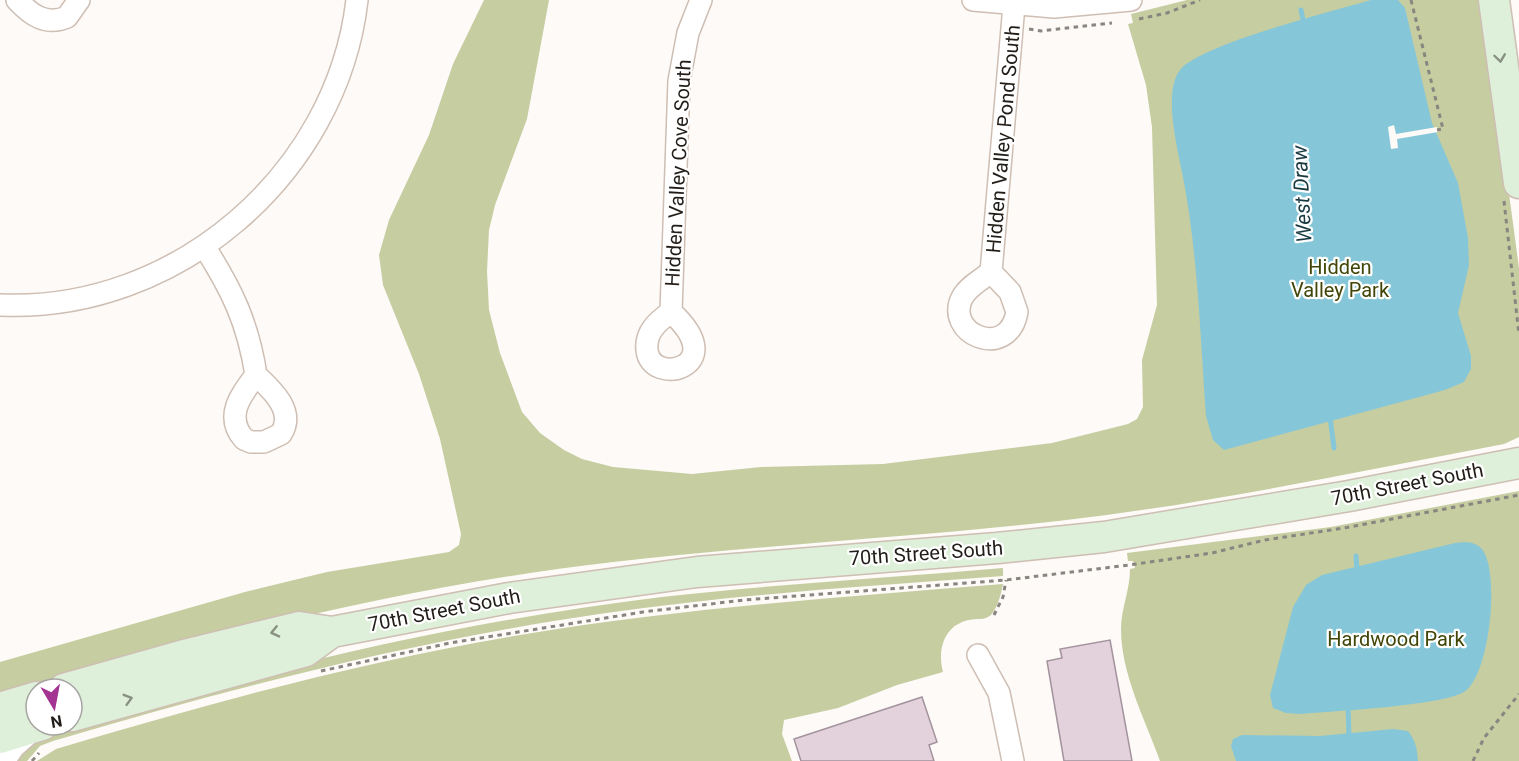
<svg xmlns="http://www.w3.org/2000/svg" width="1519" height="761" font-family="Roboto,sans-serif">
	<style>
		.green { fill: #c6cda0 }
		.water { fill: #85c7d8 }
		.pier { fill: #fdfaf7 }
		.lines { fill: none; stroke-linecap: round; stroke-linejoin: round }
		.stream { stroke: #85c7d8; stroke-width: 5 }
		.building { fill: #e3d1db; stroke: #a3939d; stroke-width: 1.5 }
		.street-casing { stroke: #cebeb3; stroke-width: 24 }
		.secondary-casing { stroke: #cebeb3; stroke-width: 33 }
		.path { stroke: #898581; stroke-width: 3; stroke-dasharray: 4.5 4.5; stroke-linecap: butt }
		.street { stroke: #fff; stroke-width: 21 }
		.secondary { stroke: #def0d9; stroke-width: 30 }
		.oneway { stroke: #899182 }
		.labels { text-anchor: middle; stroke-width: 4.5; stroke-linejoin: round; paint-order: stroke }
		.street-label { font-size: 20px; fill: #221d18; stroke: #fff }
		.park-label { font-size: 20px; fill: #414607; stroke: #fff }
		.water-label { font-size: 21px; font-style: italic; fill: #193941; stroke: #fff }
	</style>
	<rect width="100%" height="100%" fill="#fdfaf7"/>
	<path class="green" d="M 484,0 L 549,0 L 527,119 L 495,205 L 489,230 L 487,271 L 489,310 L 500,353 L 522,412 L 540,433 L 564,450 L 582,459 L 613,467 L 692,474 L 761,467 L 883,464 L 1052,443 L 1128,424 L 1137,419 L 1143,407 L 1142,360 L 1157,305 L 1152,127 L 1146,85 L 1128,24 L 1133,23 L 1131,14 L 1187,0 L 1483,0 L 1519,268 L 1519,437 L 1504,444 C 1356,472 1208,504 1058,521 C 882,541 706,547 530,573 C 350,600 174,646 0,698 L 0,662 L 245,592 L 327,572 L 449,552 L 459,545 L 461,534 L 440,439 L 419,374 L 383,285 L 379,255 L 389,220 L 429,135 L 453,64 Z
		M 1519,491 L 1519,761 L 1160,761 C 1145,719 1121,674 1121,629 C 1121,609 1130,590 1130,569 L 1135,568 L 1133,561 L 1128,561 L 1127,553 L 1331,527 Z
		M 1003,568 L 1003,576 C 870,586 738,594 606,613 C 418,640 235,687 53,741 L 40,746 L 27,761 L 14,761 C 20,755 26,748 32,743 C 63,722 139,707 178,696 C 336,651 498,617 662,597 C 775,584 889,578 1003,568 Z
		M 1003,584 C 1001,594 998,607 991,615 C 984,621 977,618 969,620 C 944,625 937,650 943,672 L 897,685 L 838,708 L 784,720 L 782,734 L 792,761 L 37,761 L 56,749 C 211,703 366,660 526,634 C 684,608 843,597 1003,584 Z"/>
	<path class="water" d="M 1371,0 L 1398,0 L 1405,8 L 1432,123 L 1458,183 L 1468,238 L 1469,265 L 1458,313 L 1471,356 L 1471,369 L 1464,382 L 1445,390 L 1224,450 L 1213,440 L 1206,416 C 1200,334 1198,252 1182,172 C 1177,146 1163,92 1180,70 C 1201,44 1334,11 1371,0 Z
		M 1455,543 C 1464,542 1474,541 1481,548 C 1501,569 1490,676 1464,692 C 1440,706 1333,711 1300,714 L 1286,713 L 1273,708 L 1270,695 L 1293,607 L 1306,585 L 1322,575 Z
		M 1393,729 L 1408,731 C 1416,741 1417,749 1418,761 L 1236,761 L 1231,746 L 1233,739 L 1242,735 L 1320,736 Z"/>
	<path class="pier" d="M 1394,125 L 1396,134 L 1437,127 L 1438,132 L 1397,139 L 1398,148 L 1391,149 L 1388,127 Z"/>
	<g class="lines">
		<path class="stream" d="M 1301,10 L 1304,24
			M 1330,417 L 1334,448
			M 1356,556 L 1357,571
			M 1348,703 L 1349,739"/>
	</g>
	<path class="building" d="M 1110,640 L 1132,761 L 1064,761 L 1047,661 L 1062,658 L 1060,649 Z
		M 922,697 L 937,742 L 929,745 L 934,761 L 801,761 L 794,739 Z"/>
	<g class="lines">
		<g class="street-casing">
			<path id="street" d="M 17,0 C 31,15 46,26 67,17 L 79,0
				M 973,0 L 1054,7 L 1131,0
				M 204,246 C 232,290 248,323 256,375 C 241,395 224,416 244,439 L 251,442 L 264,442 L 281,434 C 296,411 271,389 256,375
				M 991,272 L 1010,292 L 1017,312 C 1008,362 942,333 963,296 C 969,286 982,279 991,272 L 1014,5
				M 0,305 C 176,313 337,174 357,0
				M 671,312 C 658,321 645,332 647,350 C 650,387 733,368 671,312 L 679,81 L 688,33 L 701,0
				M 978,655 L 999,693 L 1013,761
				M 4,761 L 14,747 L 32,731"/>
		</g>
		<g class="secondary-casing">
			<path id="secondary" d="M 1494,0 L 1519,183
				M 64,689 L 188,654 L 299,627 L 332,632 L 509,598 L 697,572 L 997,548 L 1104,537 L 1349,496 L 1519,463
				M 0,708 L 36,697
				M 72,716 L 306,651 L 332,632
				M 0,738 L 42,725"/>
		</g>
		<path class="path" d="M 1411,0 L 1443,129 L 1437,130
			M 1139,19 L 1167,13 L 1200,0
			M 1029,29 L 1041,31 L 1112,23
			M 1504,201 L 1519,335
			M 994,615 L 1003,597 L 1006,580
			M 321,671 L 450,643 L 643,612 L 744,600 L 1006,580 L 1129,565 L 1212,553 L 1265,540 L 1344,528 L 1519,495
			M 32,761 L 39,753
			M 1473,761 L 1484,738 L 1519,694"/>
		<use href="#street" class="street"/>
		<use href="#secondary" class="secondary"/>
	</g>
	<defs><path id="oneway-chevron" d="M-2-3.5L2.5 0L-2 3.5" fill="none" stroke-width="1.6" stroke-linecap="round" stroke-linejoin="round" transform="scale(1.5)"/></defs>
	<g class="oneway">
		<use href="#oneway-chevron" transform="translate(1500 58) rotate(82)"/>
		<use href="#oneway-chevron" transform="translate(275 632) rotate(167)"/>
		<use href="#oneway-chevron" transform="translate(128 699) rotate(-16)"/>
	</g>
	<g class="labels">
		<g class="street-label">
			<text transform="translate(1003 139) rotate(-85)" y="7">Hidden Valley Pond South</text>
			<text transform="translate(678 173) rotate(-87)" y="7">Hidden Valley Cove South</text>
			<text transform="translate(1407 484) rotate(-11)" y="7">70th Street South</text>
			<text transform="translate(926 553) rotate(-4)" y="7">70th Street South</text>
			<text transform="translate(444 610) rotate(-11)" y="7">70th Street South</text>
		</g>
		<g class="park-label">
			<text x="1340" y="274">Hidden<tspan x="1340" dy="23">Valley Park</tspan></text>
			<text x="1396" y="646">Hardwood Park</text>
		</g>
		<g class="water-label">
			<text transform="translate(1302 194) rotate(-93)" y="7">West Draw</text>
		</g>
	</g>
	<g transform="translate(54 707) rotate(170)"><circle r="28" fill="#ffffff" stroke="#a7a5a3" stroke-width="1.5"/>
	<path d="M0-4.5L10 22L0 15L-10 22Z" fill="#a43491"/>
	<text y="-9" font-size="16" font-weight="bold" text-anchor="middle" fill="#221d18">N</text>
	</g>
</svg>
